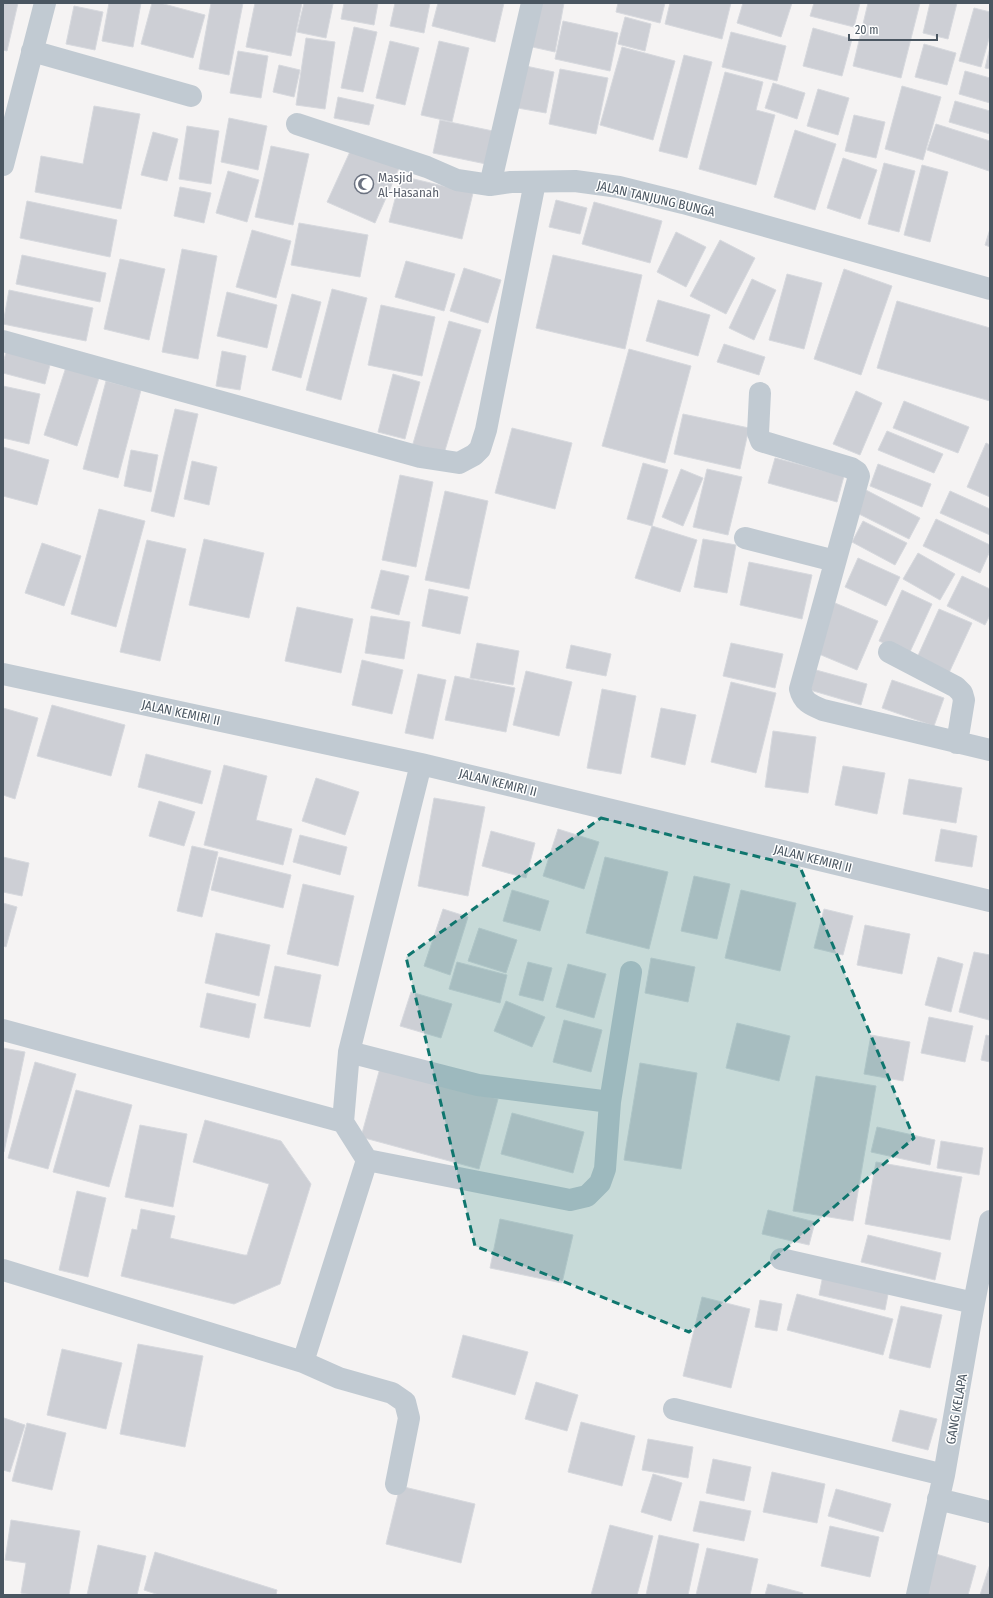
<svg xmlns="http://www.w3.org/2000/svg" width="993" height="1598" font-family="'Fira Sans Condensed',sans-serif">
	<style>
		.building { fill: #cdcfd5; stroke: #d7d9de }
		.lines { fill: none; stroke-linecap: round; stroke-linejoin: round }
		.minor { stroke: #c1cad2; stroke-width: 22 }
		.marked { fill: #0f766e; fill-opacity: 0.2; stroke: #0f766e; stroke-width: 3; stroke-dasharray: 8 5; stroke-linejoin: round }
		.labels { text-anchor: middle; stroke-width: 3; stroke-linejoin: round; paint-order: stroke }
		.worship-label { font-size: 13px; fill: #5b616d; stroke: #fff; text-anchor: start }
		.street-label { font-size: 13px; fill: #4a5661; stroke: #fff }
	</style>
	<rect width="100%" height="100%" fill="#f5f3f3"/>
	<path class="building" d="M 3,3 L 18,3 L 7,51 L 3,50 Z
		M 109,3 L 141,3 L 133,47 L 102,41 Z
		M 152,3 L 160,3 L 205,15 L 193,58 L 141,44 Z
		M 211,3 L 243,3 L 229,75 L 199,69 Z
		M 255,3 L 302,3 L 291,56 L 246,47 Z
		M 304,3 L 333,4 L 326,38 L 297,32 Z
		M 344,3 L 378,3 L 374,25 L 341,19 Z
		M 395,3 L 430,3 L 424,33 L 390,26 Z
		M 438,3 L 504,3 L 495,42 L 432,26 Z
		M 536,3 L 564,3 L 555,52 L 528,46 Z
		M 618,3 L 665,3 L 660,23 L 616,12 Z
		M 670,3 L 731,3 L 722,39 L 665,24 Z
		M 743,3 L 792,3 L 781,37 L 737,23 Z
		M 814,3 L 860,3 L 854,27 L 810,16 Z
		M 868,3 L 920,3 L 901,78 L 853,66 Z
		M 930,3 L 957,3 L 948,39 L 923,33 Z
		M 74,6 L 103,12 L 95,50 L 66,44 Z
		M 974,8 L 990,12 L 990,35 L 981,67 L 959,61 Z
		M 625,17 L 651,24 L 645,51 L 618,44 Z
		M 563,21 L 618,33 L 610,71 L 555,59 Z
		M 354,27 L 377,32 L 363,92 L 341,88 Z
		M 813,28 L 852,39 L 842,76 L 803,66 Z
		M 731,32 L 786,46 L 777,81 L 722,67 Z
		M 306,38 L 335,42 L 325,109 L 296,105 Z
		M 390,41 L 419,48 L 405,105 L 376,98 Z
		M 439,41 L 469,48 L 452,122 L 421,115 Z
		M 924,44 L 956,53 L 947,85 L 915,77 Z
		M 622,47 L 675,61 L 653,140 L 600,125 Z
		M 990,47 L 990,69 L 985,68 Z
		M 238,51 L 268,56 L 261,98 L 230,93 Z
		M 684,55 L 712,62 L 687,158 L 659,151 Z
		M 279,65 L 300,70 L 294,97 L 273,92 Z
		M 521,65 L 554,72 L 546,113 L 512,107 Z
		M 560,69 L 608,78 L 596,134 L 549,124 Z
		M 965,71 L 990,78 L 990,103 L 959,94 Z
		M 725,72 L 763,82 L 756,110 L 775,115 L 756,185 L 699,169 Z
		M 773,83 L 805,93 L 797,119 L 765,108 Z
		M 902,86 L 941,97 L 923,160 L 885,149 Z
		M 818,89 L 849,98 L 838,135 L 807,126 Z
		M 338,97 L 374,105 L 369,125 L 334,118 Z
		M 955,101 L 990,111 L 990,134 L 949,122 Z
		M 94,106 L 140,114 L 121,209 L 35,192 L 41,156 L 83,164 Z
		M 854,115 L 885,122 L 876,158 L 845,151 Z
		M 229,118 L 267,126 L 258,170 L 221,162 Z
		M 440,120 L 493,131 L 486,164 L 433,153 Z
		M 936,124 L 990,141 L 989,171 L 927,150 Z
		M 187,126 L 219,131 L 211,184 L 179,179 Z
		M 795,130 L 836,144 L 815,210 L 774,197 Z
		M 153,132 L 178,139 L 167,181 L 141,175 Z
		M 353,145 L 400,166 L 375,223 L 327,202 Z
		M 271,146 L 309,154 L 293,225 L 255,217 Z
		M 843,158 L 877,170 L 860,219 L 827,208 Z
		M 884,163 L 915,171 L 899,232 L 868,224 Z
		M 922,165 L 948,172 L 930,242 L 904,235 Z
		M 228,171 L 259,180 L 247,222 L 216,213 Z
		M 401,176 L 473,193 L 462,239 L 389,222 Z
		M 180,187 L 211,193 L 204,223 L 174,216 Z
		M 556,200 L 587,208 L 580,234 L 549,227 Z
		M 27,201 L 117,220 L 110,257 L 20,238 Z
		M 594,202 L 662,221 L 650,263 L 582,244 Z
		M 299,223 L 368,235 L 360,277 L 291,265 Z
		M 990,229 L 990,247 L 985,245 Z
		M 252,230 L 291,241 L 276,298 L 236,287 Z
		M 676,232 L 706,247 L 686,287 L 657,272 Z
		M 720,240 L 755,258 L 726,314 L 690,296 Z
		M 182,249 L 217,256 L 198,359 L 162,352 Z
		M 22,255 L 106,273 L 100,302 L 16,284 Z
		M 553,255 L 642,275 L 625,349 L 536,328 Z
		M 120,259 L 165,269 L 149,340 L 104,329 Z
		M 406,261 L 455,274 L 444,311 L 395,297 Z
		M 464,268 L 501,280 L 488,323 L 450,311 Z
		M 844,269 L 892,286 L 861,375 L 814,359 Z
		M 787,274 L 822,283 L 804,349 L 769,340 Z
		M 752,279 L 776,290 L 754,340 L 729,328 Z
		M 332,289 L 367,298 L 341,400 L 306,390 Z
		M 9,290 L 93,308 L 86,341 L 3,324 Z
		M 227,292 L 277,305 L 267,348 L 217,336 Z
		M 292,294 L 321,302 L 301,378 L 272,370 Z
		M 658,300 L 710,315 L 698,356 L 646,341 Z
		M 897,301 L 990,328 L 990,401 L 877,368 Z
		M 381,305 L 435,317 L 422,376 L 368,365 Z
		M 449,321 L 481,330 L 443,457 L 412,447 Z
		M 724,344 L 765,357 L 759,375 L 717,362 Z
		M 7,349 L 51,361 L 45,384 L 3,373 L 3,363 Z
		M 629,349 L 691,366 L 665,463 L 602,446 Z
		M 222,351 L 246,356 L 240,390 L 216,386 Z
		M 66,367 L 99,378 L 77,446 L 44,435 Z
		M 393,374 L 420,382 L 405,439 L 378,432 Z
		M 106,381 L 141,390 L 118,478 L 83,469 Z
		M 3,386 L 40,394 L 29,444 L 3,438 Z
		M 856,391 L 882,403 L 860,455 L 833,444 Z
		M 904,401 L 969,427 L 958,453 L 893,428 Z
		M 175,409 L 198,414 L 174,517 L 151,511 Z
		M 683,414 L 749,428 L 740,469 L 674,454 Z
		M 512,428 L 572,443 L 555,509 L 495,493 Z
		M 887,431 L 943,454 L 934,473 L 878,450 Z
		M 986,443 L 990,445 L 990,497 L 967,487 Z
		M 3,447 L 49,460 L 37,505 L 3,496 Z
		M 131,450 L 158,455 L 151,492 L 124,486 Z
		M 775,458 L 844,476 L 837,502 L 768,483 Z
		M 192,461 L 217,467 L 209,505 L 184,499 Z
		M 643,463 L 668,470 L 652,526 L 627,519 Z
		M 878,464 L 931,484 L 922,507 L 870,486 Z
		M 681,469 L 703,478 L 683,526 L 662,517 Z
		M 707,469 L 742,477 L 728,535 L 693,527 Z
		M 400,475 L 433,482 L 416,567 L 382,560 Z
		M 866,490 L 920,518 L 909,539 L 855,512 Z
		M 445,491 L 488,501 L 469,589 L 425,580 Z
		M 950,491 L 990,509 L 990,535 L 940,513 Z
		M 99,509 L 145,521 L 116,627 L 71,614 Z
		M 936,519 L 990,545 L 990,551 L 980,573 L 923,546 Z
		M 863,521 L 907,543 L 895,565 L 852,542 Z
		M 652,526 L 697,540 L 680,592 L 635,578 Z
		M 204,539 L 264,553 L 249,618 L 189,605 Z
		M 703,539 L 736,545 L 727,593 L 694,587 Z
		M 147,540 L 186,549 L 160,661 L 120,652 Z
		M 42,543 L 81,556 L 64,606 L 25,593 Z
		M 918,553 L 955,574 L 940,600 L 903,579 Z
		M 858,558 L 900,577 L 886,606 L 845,587 Z
		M 749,562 L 812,575 L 802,619 L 740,605 Z
		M 381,570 L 409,576 L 399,615 L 371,608 Z
		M 962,576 L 990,589 L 990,615 L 985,625 L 947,606 Z
		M 429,589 L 468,597 L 460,634 L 422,626 Z
		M 902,590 L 932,604 L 909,654 L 879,641 Z
		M 835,603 L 878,621 L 857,670 L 814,652 Z
		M 297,607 L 353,619 L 341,673 L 285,661 Z
		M 939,609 L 972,623 L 948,675 L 916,660 Z
		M 371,616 L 410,622 L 404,659 L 365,653 Z
		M 477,643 L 519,651 L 513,685 L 470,678 Z
		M 731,643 L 783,654 L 775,688 L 723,676 Z
		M 571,645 L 611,654 L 606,676 L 566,668 Z
		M 362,660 L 403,670 L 392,714 L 352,705 Z
		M 816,670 L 867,684 L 861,705 L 810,690 Z
		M 526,671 L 572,682 L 559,736 L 513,725 Z
		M 418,674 L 446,680 L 433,739 L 405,733 Z
		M 455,676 L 515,688 L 506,732 L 445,720 Z
		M 892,680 L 944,698 L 934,726 L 882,708 Z
		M 731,682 L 776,693 L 756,773 L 711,762 Z
		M 602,689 L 636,696 L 621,774 L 587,768 Z
		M 52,705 L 125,725 L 111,776 L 37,756 Z
		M 3,708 L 38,718 L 15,799 L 3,795 Z
		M 661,708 L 696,715 L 685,765 L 651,757 Z
		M 773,731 L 816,737 L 808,793 L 765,787 Z
		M 146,754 L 211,771 L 202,804 L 138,787 Z
		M 224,765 L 267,776 L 256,820 L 292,829 L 283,865 L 204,845 Z
		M 843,766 L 885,773 L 877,814 L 835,805 Z
		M 316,778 L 359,792 L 345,835 L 302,821 Z
		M 909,779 L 962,788 L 956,823 L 903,814 Z
		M 434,798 L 485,807 L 468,896 L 418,886 Z
		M 159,801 L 195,812 L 184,846 L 149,836 Z
		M 558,829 L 599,842 L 584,889 L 543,876 Z
		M 941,829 L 977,836 L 972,867 L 935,861 Z
		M 491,831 L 535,843 L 526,878 L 482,866 Z
		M 300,835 L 347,847 L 340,875 L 293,862 Z
		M 192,846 L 218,852 L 202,917 L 177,911 Z
		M 3,857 L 29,863 L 22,896 L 3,892 Z
		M 219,857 L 291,875 L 283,908 L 211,890 Z
		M 605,857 L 668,872 L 649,949 L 586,933 Z
		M 694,876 L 730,884 L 717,939 L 681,931 Z
		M 303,884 L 354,896 L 338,966 L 287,954 Z
		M 512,890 L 549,901 L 540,931 L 503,921 Z
		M 741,890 L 796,903 L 780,971 L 725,958 Z
		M 3,903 L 17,907 L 6,947 L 3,946 Z
		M 443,909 L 468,917 L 450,975 L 424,966 Z
		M 824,909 L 853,916 L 843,955 L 814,948 Z
		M 865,925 L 910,934 L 902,974 L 857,965 Z
		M 479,928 L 517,940 L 506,973 L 468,961 Z
		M 216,933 L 270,945 L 259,996 L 205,983 Z
		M 974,952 L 990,955 L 989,1020 L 959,1012 Z
		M 938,957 L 963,964 L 951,1012 L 925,1005 Z
		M 651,958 L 695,967 L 688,1002 L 645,993 Z
		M 457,962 L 507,975 L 500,1003 L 449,989 Z
		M 528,962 L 552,968 L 543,1001 L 519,995 Z
		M 568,964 L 606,974 L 594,1018 L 556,1007 Z
		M 275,966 L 321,975 L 310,1027 L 264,1018 Z
		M 411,992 L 452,1004 L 441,1038 L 400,1026 Z
		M 207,993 L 256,1004 L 249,1038 L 200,1027 Z
		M 506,1001 L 545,1017 L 532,1047 L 494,1031 Z
		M 929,1017 L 973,1026 L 965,1062 L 921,1053 Z
		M 564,1020 L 602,1030 L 591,1072 L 553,1062 Z
		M 737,1023 L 790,1036 L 779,1081 L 726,1068 Z
		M 871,1035 L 910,1042 L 903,1081 L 864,1074 Z
		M 986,1035 L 990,1036 L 990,1062 L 981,1060 Z
		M 3,1048 L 25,1052 L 4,1152 L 3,1152 Z
		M 35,1062 L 76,1074 L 48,1169 L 8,1158 Z
		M 640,1063 L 697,1073 L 681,1169 L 624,1160 Z
		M 380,1068 L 498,1099 L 479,1169 L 361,1137 Z
		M 816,1076 L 876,1086 L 853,1221 L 793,1211 Z
		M 76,1090 L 132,1105 L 109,1187 L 53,1172 Z
		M 512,1113 L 584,1132 L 573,1173 L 501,1154 Z
		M 205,1120 L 281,1141 L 311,1184 L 280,1284 L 234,1304 L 121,1276 L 132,1229 L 137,1230 L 141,1209 L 175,1216 L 170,1238 L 244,1255 L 247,1255 L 269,1184 L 193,1162 Z
		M 140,1125 L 187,1134 L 173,1207 L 125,1197 Z
		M 877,1127 L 935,1140 L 930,1165 L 871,1152 Z
		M 941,1141 L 983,1148 L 979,1175 L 937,1168 Z
		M 876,1162 L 962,1177 L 950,1240 L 865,1224 Z
		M 77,1191 L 106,1198 L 88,1277 L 59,1270 Z
		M 768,1210 L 815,1222 L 809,1245 L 762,1234 Z
		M 500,1219 L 573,1235 L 562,1283 L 490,1268 Z
		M 868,1235 L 941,1253 L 935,1280 L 861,1262 Z
		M 823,1275 L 889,1289 L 885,1310 L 819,1295 Z
		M 797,1294 L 893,1319 L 883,1355 L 787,1330 Z
		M 702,1297 L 750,1309 L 731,1388 L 683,1376 Z
		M 760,1300 L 782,1304 L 777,1331 L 755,1327 Z
		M 901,1306 L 942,1315 L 930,1368 L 889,1358 Z
		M 463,1335 L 528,1352 L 515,1395 L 452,1377 Z
		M 138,1344 L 203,1356 L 185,1447 L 120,1434 Z
		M 62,1349 L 122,1363 L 106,1429 L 47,1415 Z
		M 536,1382 L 578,1395 L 567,1431 L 525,1419 Z
		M 900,1410 L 937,1419 L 928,1450 L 892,1441 Z
		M 4,1418 L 25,1425 L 10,1472 L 3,1470 Z
		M 581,1422 L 635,1436 L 622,1486 L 568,1472 Z
		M 27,1423 L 66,1433 L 52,1490 L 12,1481 Z
		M 648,1439 L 693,1447 L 688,1478 L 642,1470 Z
		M 713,1459 L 751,1467 L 744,1501 L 706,1493 Z
		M 772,1472 L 825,1484 L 817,1523 L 763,1512 Z
		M 653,1474 L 682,1483 L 671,1521 L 641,1512 Z
		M 400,1486 L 475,1504 L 461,1563 L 386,1544 Z
		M 836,1489 L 891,1504 L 883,1532 L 828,1516 Z
		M 700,1501 L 751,1511 L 744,1541 L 693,1531 Z
		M 11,1520 L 80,1531 L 69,1595 L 32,1595 L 21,1593 L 26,1563 L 5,1560 Z
		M 610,1525 L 653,1536 L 637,1595 L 591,1595 Z
		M 830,1526 L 879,1537 L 870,1577 L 821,1566 Z
		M 659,1535 L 699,1544 L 688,1595 L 646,1595 Z
		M 98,1545 L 146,1556 L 137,1595 L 87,1595 Z
		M 707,1548 L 758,1559 L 750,1595 L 696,1595 Z
		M 155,1552 L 277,1590 L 276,1595 L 159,1595 L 144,1590 Z
		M 936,1554 L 976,1566 L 968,1595 L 924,1595 Z
		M 990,1564 L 990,1595 L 980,1595 Z
		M 768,1584 L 803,1593 L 802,1595 L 765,1595 Z"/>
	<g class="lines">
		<path class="minor" d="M 32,51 L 191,96
			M 297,124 L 427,167 L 457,180 L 490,185 L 511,182 L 575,181 L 619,187 L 683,203 L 990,289
			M 3,165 L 45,3
			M 490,185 L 532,3
			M 3,341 L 420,457 L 459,463 L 474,455 L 480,449 L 486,430 L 535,182
			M 760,393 L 758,433 L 761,441 L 851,468 L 857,472 L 859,476 L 800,689 C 803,702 811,705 823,710 L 990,750
			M 745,538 L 835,561
			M 889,652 L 956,687 L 962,693 L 964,700 L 957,743
			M 3,674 L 421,764 L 990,901
			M 421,764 L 349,1052 L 343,1122 L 367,1160 L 570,1200 L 587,1196 L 600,1183 L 605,1169 L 610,1102 L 631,972
			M 3,1030 L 343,1122
			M 349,1052 L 478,1085 L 610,1102
			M 367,1160 L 303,1362 L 339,1378 L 392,1393 L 405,1402 L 409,1418 L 396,1484
			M 781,1259 L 974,1303
			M 3,1270 L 303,1362
			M 674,1409 L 944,1475
			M 938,1499 L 990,1512
			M 917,1595 L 944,1475 L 974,1303 L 990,1221"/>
	</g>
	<path class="marked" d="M 601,818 L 800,867 L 914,1138 L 689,1332 L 475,1246 L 406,957 Z"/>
	<defs>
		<g id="mosque-ring" transform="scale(1)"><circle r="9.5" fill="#fff" stroke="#6b7280" stroke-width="1.5"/><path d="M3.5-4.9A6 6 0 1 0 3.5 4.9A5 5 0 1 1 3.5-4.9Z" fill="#6b7280"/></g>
	</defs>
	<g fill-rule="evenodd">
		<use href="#mosque-ring" x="364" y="184"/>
	</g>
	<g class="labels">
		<g class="worship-label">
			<text x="378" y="182">Masjid<tspan x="378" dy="15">Al-Hasanah</tspan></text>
		</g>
		<g class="street-label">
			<text transform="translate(656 198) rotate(13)" y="5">JALAN TANJUNG BUNGA</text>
			<text transform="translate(181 712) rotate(12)" y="5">JALAN KEMIRI II</text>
			<text transform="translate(498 782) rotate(14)" y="5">JALAN KEMIRI II</text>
			<text transform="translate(813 858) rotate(14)" y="5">JALAN KEMIRI II</text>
			<text transform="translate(956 1409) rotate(-80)" y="5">GANG KELAPA</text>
		</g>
	</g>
	<rect width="993" height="1598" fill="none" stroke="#4a5661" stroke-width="8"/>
	<path d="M849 34v6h88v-6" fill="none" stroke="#4a5661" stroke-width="2"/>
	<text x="855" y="34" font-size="12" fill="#4a5661" stroke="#ffffff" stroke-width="3" paint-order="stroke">20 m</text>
</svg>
